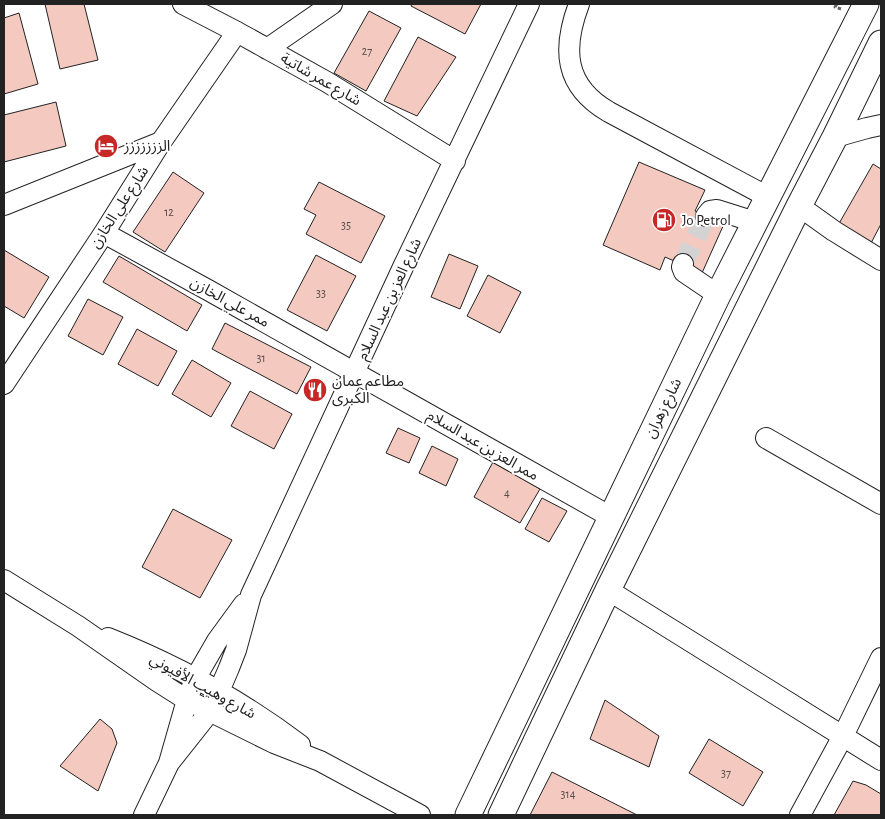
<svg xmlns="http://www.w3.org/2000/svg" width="885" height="819" font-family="'Alegreya Sans','Noto Sans Arabic',sans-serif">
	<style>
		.building { fill: #f3c9c0; stroke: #222 }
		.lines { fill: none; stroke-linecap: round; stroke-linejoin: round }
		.minor-tunnel { stroke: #d3d3d3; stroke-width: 20; stroke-dasharray: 20 10; stroke-linecap: butt }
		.minor-casing { stroke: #222; stroke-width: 22 }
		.major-casing { stroke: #222; stroke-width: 27 }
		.path { stroke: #646464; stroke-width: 3; stroke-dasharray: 4 2.5; stroke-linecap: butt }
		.minor { stroke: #fff; stroke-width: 20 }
		.major { stroke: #fff; stroke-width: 25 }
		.labels { text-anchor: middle; stroke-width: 4; stroke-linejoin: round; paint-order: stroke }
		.number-label { font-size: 12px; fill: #564c4a }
		.street-label { font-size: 15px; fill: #222; stroke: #fff }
		.poi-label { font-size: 15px; fill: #222; stroke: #fff; text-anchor: start }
	</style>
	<rect width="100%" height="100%" fill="#fff"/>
	<path class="building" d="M 45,4 L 84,4 L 98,60 L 60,69 Z
		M 412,4 L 481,4 L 465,34 L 411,6 Z
		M 369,11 L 401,28 L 366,91 L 334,73 Z
		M 19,13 L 38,84 L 4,94 L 4,18 Z
		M 418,37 L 456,57 L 417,116 L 384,101 Z
		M 56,102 L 66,146 L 4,162 L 4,115 Z
		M 639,162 L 705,190 L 695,211 L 724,224 L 702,273 L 665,257 L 660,270 L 603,245 Z
		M 873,164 L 881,169 L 881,224 L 870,245 L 837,227 Z
		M 173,172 L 204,193 L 165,252 L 133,232 Z
		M 319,182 L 385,216 L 361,263 L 306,234 L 316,215 L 304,209 Z
		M 4,250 L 49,277 L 24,318 L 4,306 Z
		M 449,254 L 478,266 L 460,309 L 431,297 Z
		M 316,255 L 356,276 L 327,331 L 287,310 Z
		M 119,256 L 202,305 L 187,331 L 103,282 Z
		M 488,275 L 521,292 L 500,333 L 467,316 Z
		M 88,299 L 123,317 L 103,355 L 68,336 Z
		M 225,323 L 311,367 L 297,394 L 212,349 Z
		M 137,329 L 177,351 L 158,386 L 118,364 Z
		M 192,360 L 231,383 L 211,417 L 172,394 Z
		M 250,391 L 292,414 L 274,449 L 231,426 Z
		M 398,428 L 420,438 L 409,463 L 386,453 Z
		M 432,446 L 458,459 L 446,486 L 419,473 Z
		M 493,462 L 540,489 L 520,523 L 474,497 Z
		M 542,498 L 567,511 L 549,542 L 525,529 Z
		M 173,509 L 232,540 L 200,598 L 142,567 Z
		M 605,700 L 659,736 L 649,767 L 590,739 Z
		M 100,719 L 112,729 L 117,743 L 98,791 L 60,766 Z
		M 709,739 L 763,772 L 743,806 L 689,773 Z
		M 552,772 L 637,815 L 530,815 Z
		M 853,781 L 866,785 L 881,794 L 881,815 L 834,815 Z"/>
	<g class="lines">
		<path class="minor-tunnel" d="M 683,264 L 706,216"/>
		<g class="minor-casing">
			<path id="minor" d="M 183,4 L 237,32 L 327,82 L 455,161
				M 579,4 C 562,49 564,86 609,112 L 768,197
				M 267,49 L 332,4
				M 835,137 L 867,128 L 881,125
				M 4,205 L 161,142
				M 799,206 L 834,231 L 881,260
				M 706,216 L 710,211 L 717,210 L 755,222
				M 104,233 L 208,290 L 611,517
				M 683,264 L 682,267 L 684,272 L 718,295
				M 4,384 L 104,233 L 161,142 L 237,32
				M 766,438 L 881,504
				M 4,580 L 78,626 L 157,681 L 187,700 L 274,743 L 320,761 L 420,815
				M 608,590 L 881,760
				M 108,638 C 176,665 242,701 300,745
				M 169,763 L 211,710 L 229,668 L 236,650 L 251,595 L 404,265 L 529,4
				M 144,815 L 169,763 L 187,700 L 195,679 L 217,641 L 244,604
				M 800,815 L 843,736 L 881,658"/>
		</g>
		<g class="major-casing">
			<path id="major" d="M 468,815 L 718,295 L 866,4
				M 501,815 L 608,590 L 799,206 L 835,137 L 881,43"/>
		</g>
		<path class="path" d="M 837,4 L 835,7 L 841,9"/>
		<use href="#minor" class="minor"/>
		<use href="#major" class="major"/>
	</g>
	<defs>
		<g id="hotel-disc" transform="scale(1.25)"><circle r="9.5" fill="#c62828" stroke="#fff"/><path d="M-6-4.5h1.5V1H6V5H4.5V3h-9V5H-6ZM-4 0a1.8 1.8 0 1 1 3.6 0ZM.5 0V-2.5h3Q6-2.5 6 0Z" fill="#fff"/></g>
		<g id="fuel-disc" transform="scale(1.25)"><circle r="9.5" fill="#c62828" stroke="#fff"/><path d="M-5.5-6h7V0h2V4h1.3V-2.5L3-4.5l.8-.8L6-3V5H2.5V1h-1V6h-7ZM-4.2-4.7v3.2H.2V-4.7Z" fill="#fff"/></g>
		<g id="restaurant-disc" transform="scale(1.25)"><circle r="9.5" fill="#c62828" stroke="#fff"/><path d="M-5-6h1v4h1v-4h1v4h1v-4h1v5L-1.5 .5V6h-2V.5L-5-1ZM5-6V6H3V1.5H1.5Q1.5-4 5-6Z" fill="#fff"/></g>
	</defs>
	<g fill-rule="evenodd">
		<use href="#hotel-disc" x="106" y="146"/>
		<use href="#fuel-disc" x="664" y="220"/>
		<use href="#restaurant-disc" x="315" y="390"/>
	</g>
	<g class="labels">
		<g class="number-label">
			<text x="367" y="55">27</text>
			<text x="169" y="216">12</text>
			<text x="346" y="229">35</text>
			<text x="321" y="297">33</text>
			<text x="261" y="362">31</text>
			<text x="507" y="497">4</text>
			<text x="726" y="777">37</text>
			<text x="568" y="798">314</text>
		</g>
		<g class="street-label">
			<text transform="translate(321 79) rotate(30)" y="5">شارع عمر شاتية</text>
			<text transform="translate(119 207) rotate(-57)" y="5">شارع علي الخازن</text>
			<text transform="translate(389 299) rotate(-65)" y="5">شارع العز بن عبد السلام</text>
			<text transform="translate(230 302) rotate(29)" y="5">ممر علي الخازن</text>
			<text transform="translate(663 408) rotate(-64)" y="5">شارع زهران</text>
			<text transform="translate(483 445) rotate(30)" y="5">ممر العز بن عبد السلام</text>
			<text transform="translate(203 686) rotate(29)" y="5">شارع وهيب الأفيوني</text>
		</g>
		<g class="poi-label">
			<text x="124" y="151">الززززززز</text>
			<text x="682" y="225">Jo Petrol</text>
			<text x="332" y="386">مطاعم عمان<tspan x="332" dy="17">الكبرى</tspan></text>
		</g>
	</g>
	<rect width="885" height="819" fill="none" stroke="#222222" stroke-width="10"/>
</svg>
